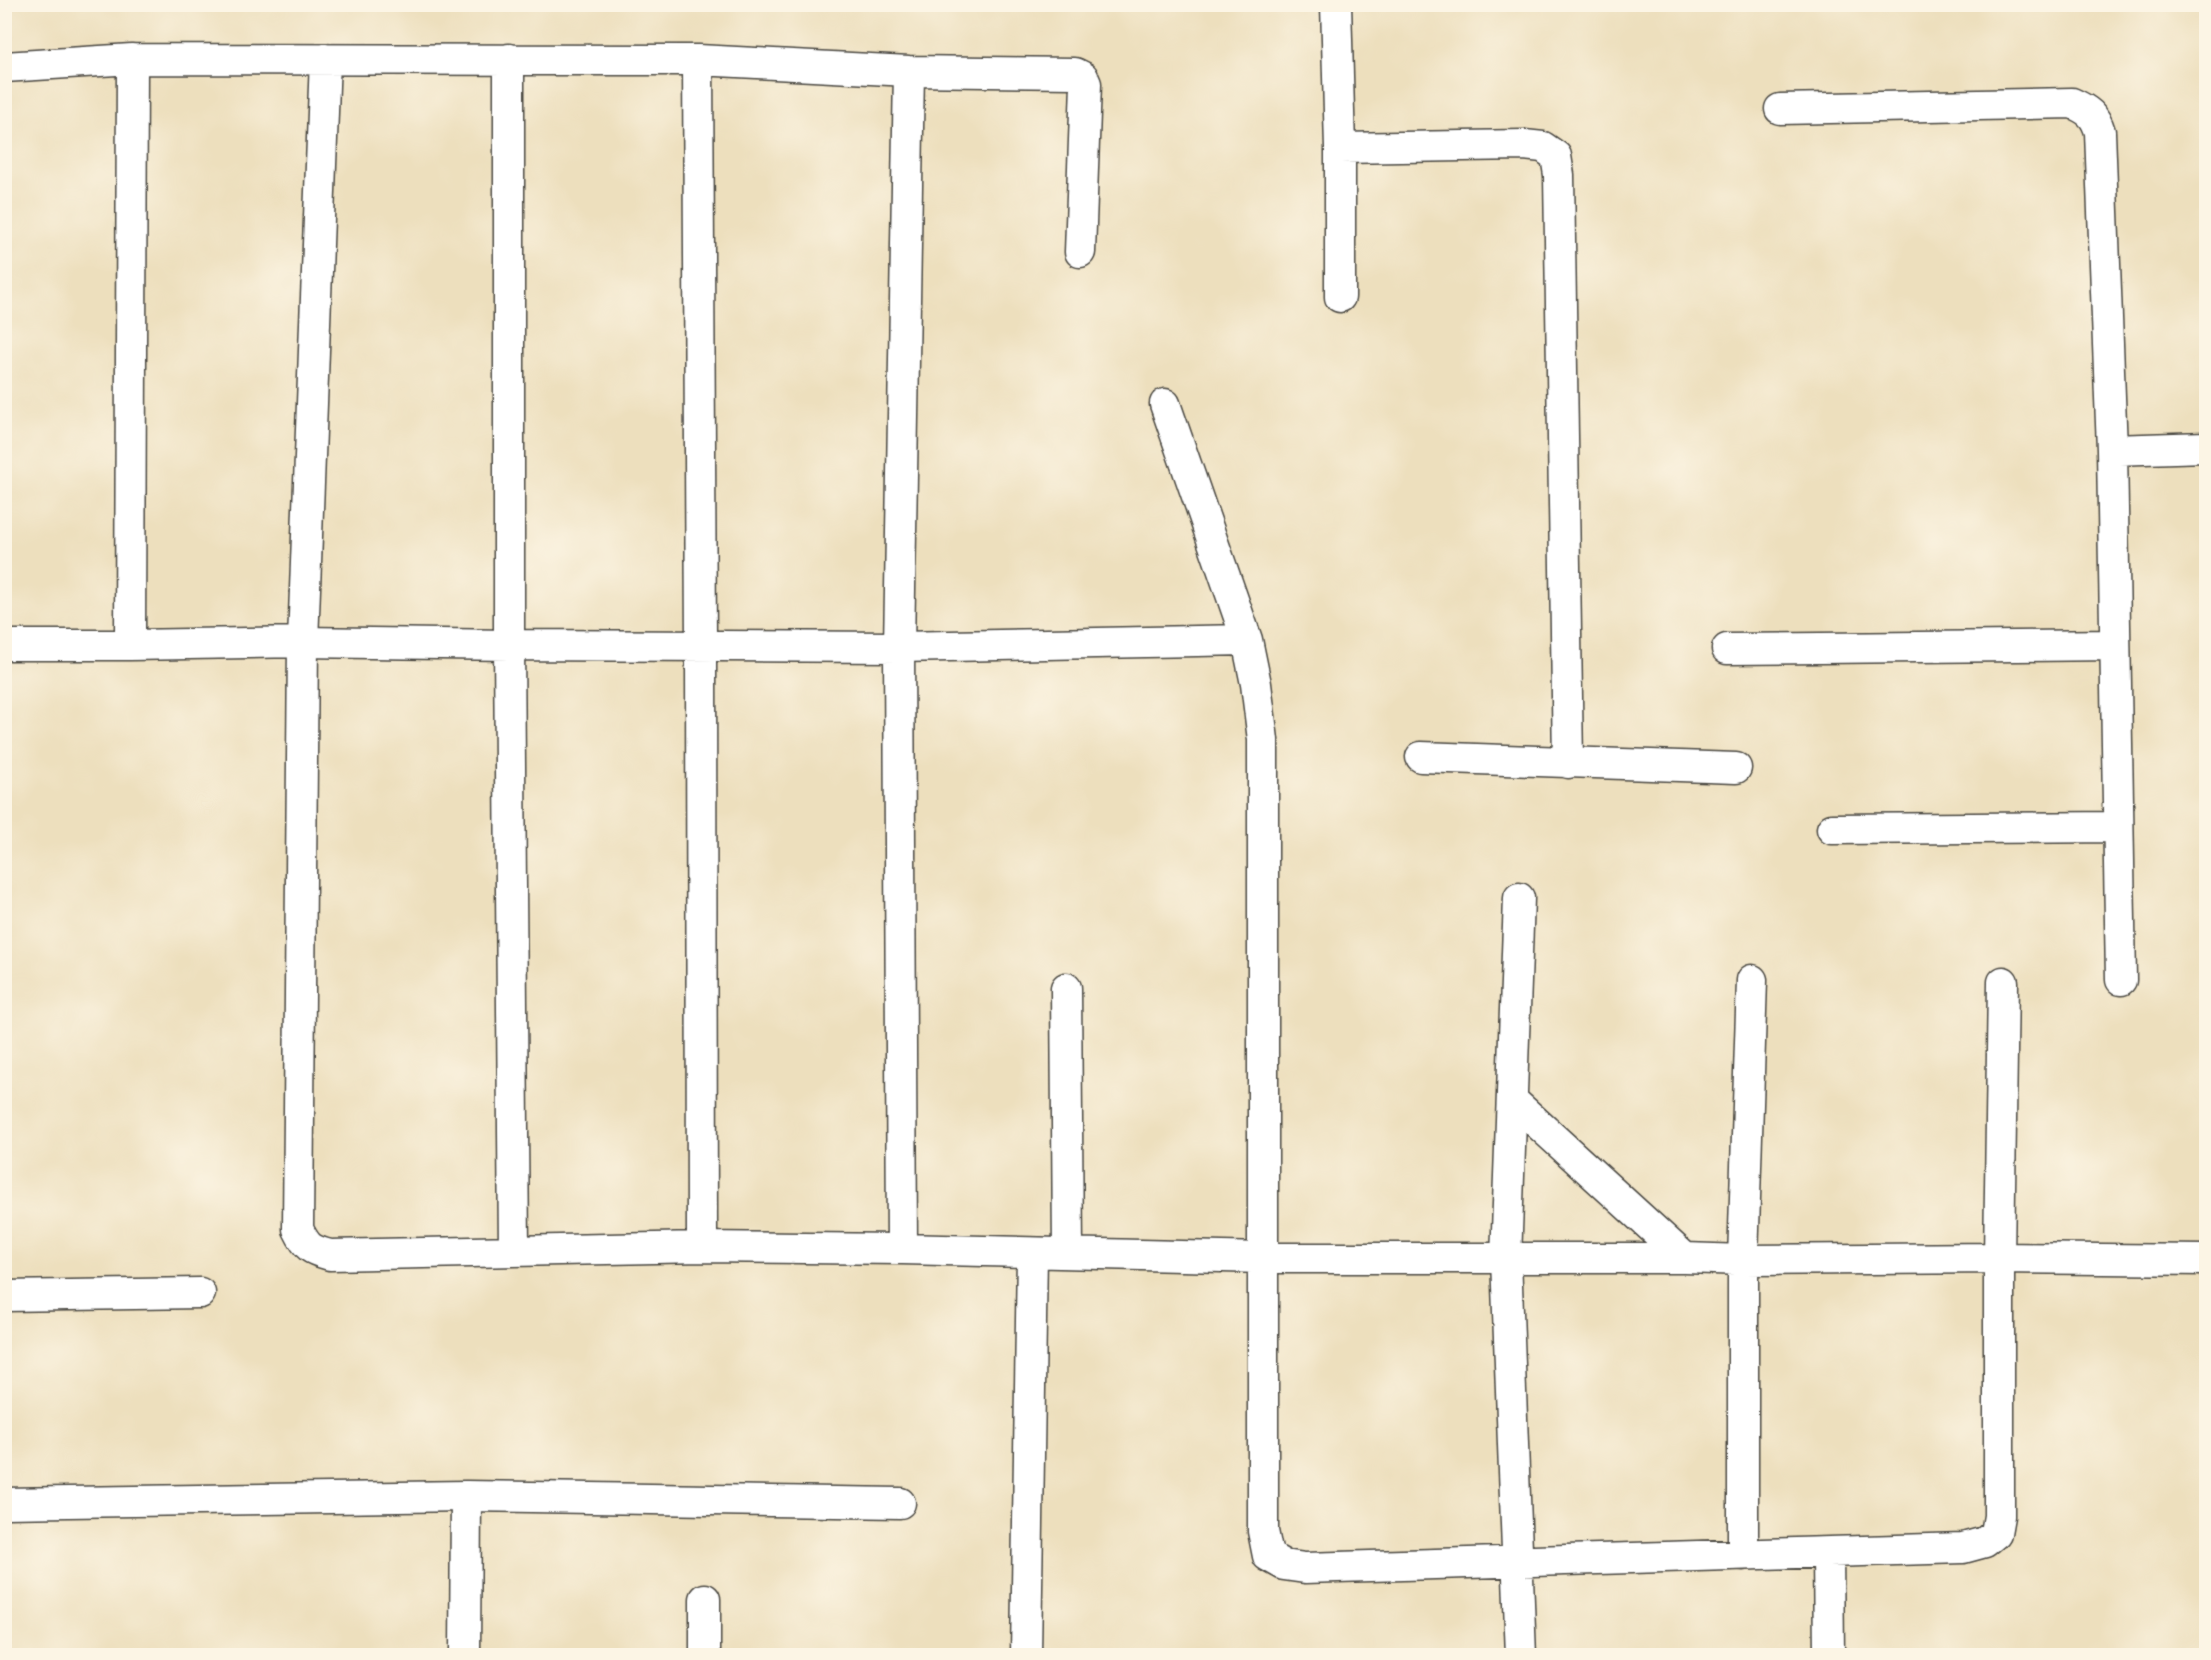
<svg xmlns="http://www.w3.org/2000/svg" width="2211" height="1660" font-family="'IM FELL DW Pica',serif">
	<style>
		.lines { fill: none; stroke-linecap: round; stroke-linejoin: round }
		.minor-casing { stroke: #484641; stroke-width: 33 }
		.minor { stroke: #fff; stroke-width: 30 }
	</style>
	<rect width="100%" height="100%" fill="#fcf5e5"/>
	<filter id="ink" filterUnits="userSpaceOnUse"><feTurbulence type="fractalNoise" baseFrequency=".0167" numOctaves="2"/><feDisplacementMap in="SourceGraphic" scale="12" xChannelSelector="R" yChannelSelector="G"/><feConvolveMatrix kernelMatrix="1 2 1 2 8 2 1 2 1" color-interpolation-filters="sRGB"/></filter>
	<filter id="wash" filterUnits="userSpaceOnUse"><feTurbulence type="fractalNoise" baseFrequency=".008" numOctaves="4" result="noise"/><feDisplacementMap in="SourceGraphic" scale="24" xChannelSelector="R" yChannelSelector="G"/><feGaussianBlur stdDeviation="1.35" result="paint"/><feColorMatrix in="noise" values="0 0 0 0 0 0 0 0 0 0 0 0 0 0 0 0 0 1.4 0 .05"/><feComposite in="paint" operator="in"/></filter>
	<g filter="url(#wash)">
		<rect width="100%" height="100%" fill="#eddfbd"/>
	</g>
	<g filter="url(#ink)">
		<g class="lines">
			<g class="minor-casing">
				<path id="minor" d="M 1336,4 L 1340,148 L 1340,297
					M 325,59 L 303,642 L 298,1229 C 307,1248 311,1250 330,1255 L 702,1247 L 902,1249 L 1263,1258 L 1685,1258 L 1743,1260 L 1999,1258 L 2206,1260
					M 509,59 L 509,645 L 514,1250
					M 698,60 L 701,645 L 702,1247
					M 4,67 L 132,59 L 698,60 L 909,71 L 1075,73 L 1083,77 L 1086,84 L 1080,252
					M 1780,109 L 2072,103 C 2088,110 2095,115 2100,132 L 2112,450 L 2206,447
					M 1340,148 L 1524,145 L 1543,147 L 1556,156 L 1559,175 L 1568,763
					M 1165,404 L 1247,640 L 1256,684 L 1263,740 L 1263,1531 L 1268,1556 L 1284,1565 L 1305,1568 L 1963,1548 L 1985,1542 L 1996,1533 L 1999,1516 L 1999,1258 L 2003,982
					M 2112,450 L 2121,980
					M 4,645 L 130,645 L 303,642 L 509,645 L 899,647 L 1247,640
					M 130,645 L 132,59
					M 1727,649 L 2115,645
					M 1421,757 L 1736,768
					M 1832,829 L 2118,827
					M 1519,898 L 1506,1259 L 1521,1656
					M 1066,988 L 1068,1253
					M 1512,1100 L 1685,1258
					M 902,1249 L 899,647 L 909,71
					M 4,1296 L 200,1293
					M 466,1496 L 900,1503
					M 4,1503 L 466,1496 L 465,1656
					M 1828,1553 L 1829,1656
					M 1743,1555 L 1743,1260 L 1752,980
					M 705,1599 L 705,1656
					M 1026,1656 L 1032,1253"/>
			</g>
			<use href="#minor" class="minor"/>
		</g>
	</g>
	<rect width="2211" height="1660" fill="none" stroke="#fcf5e5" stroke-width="24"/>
</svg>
